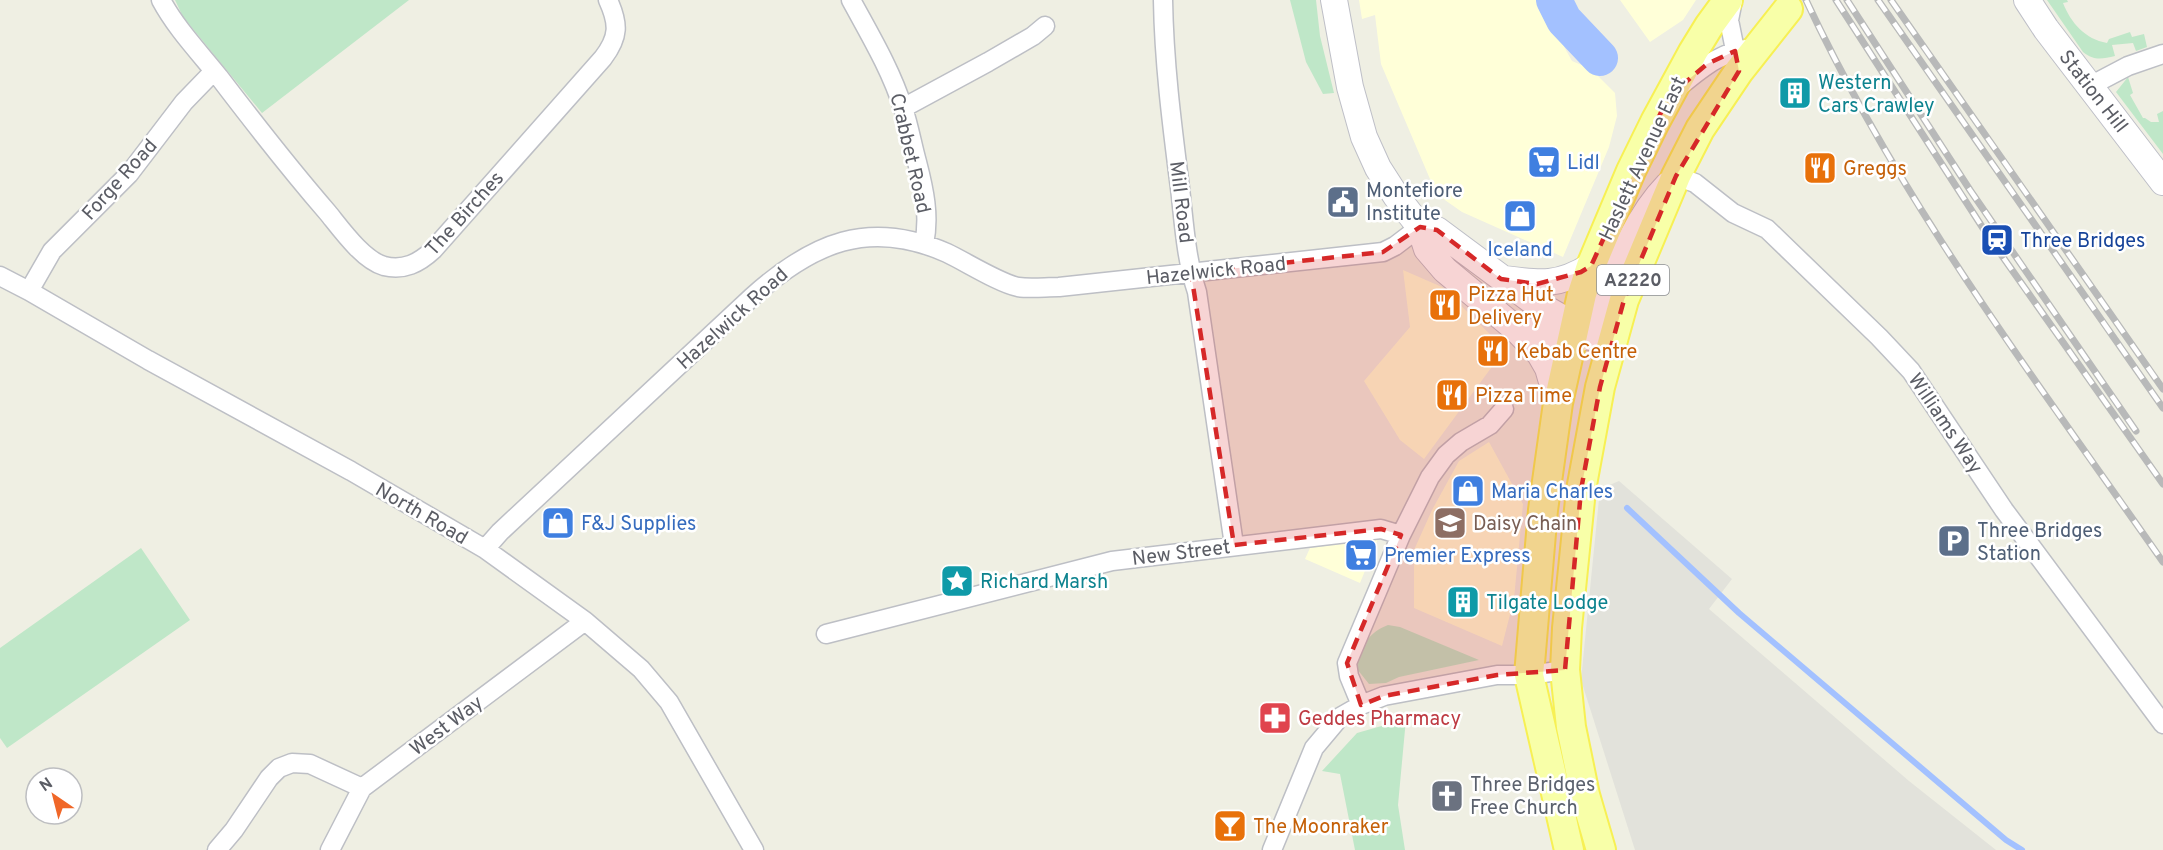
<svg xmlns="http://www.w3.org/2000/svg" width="2163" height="850" font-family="Overpass,sans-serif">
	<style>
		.commercial { fill: #ffffd8 }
		.industrial { fill: #e2e2db }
		.green { fill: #bfe7c8 }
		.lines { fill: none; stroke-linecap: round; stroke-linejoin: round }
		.stream { stroke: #a3c1ff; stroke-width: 6 }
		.river { stroke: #a3c1ff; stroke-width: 36 }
		.street-casing { stroke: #bdbfc5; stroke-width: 21 }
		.secondary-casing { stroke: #bebfc7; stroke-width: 28 }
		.primary-casing { stroke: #f7f054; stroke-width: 32 }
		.street { stroke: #fff; stroke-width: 18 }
		.secondary { stroke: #fff; stroke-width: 26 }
		.primary { stroke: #f8ffa8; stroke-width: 28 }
		.rail-casing { stroke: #b8b9b9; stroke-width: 7 }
		.rail { stroke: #fff; stroke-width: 4.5; stroke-dasharray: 14; stroke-linecap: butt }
		.marked { fill: #d62828; fill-opacity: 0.2; stroke: #d62828; stroke-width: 4.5; stroke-dasharray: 12 8; stroke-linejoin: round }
		.labels { text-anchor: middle; stroke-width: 5; stroke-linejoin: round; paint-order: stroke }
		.shield { fill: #fff; stroke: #8c8e93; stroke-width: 1.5 }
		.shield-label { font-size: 18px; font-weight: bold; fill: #5b5d65 }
		.culture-label { font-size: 20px; fill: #0d838f; stroke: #fff; text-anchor: start }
		.street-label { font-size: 20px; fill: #5b5d65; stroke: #fff }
		.shop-label { font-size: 20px; fill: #366cbe; stroke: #fff; text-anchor: start }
		.food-label { font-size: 20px; fill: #c56008; stroke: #fff; text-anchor: start }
		.service-label { font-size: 20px; fill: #4e5e75; stroke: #fff; text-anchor: start }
		.transit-label { font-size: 20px; fill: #164399; stroke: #fff; text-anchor: start }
		.education-label { font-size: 20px; fill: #785e54; stroke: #fff; text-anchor: start }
		.health-label { font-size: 20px; fill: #be3a42; stroke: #fff; text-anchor: start }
		.worship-label { font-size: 20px; fill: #5b616d; stroke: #fff; text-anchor: start }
	</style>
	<rect width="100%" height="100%" fill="#efefe3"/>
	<path class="commercial" d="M 1359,0 L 1538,0 L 1572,61 L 1591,69 L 1615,93 L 1617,116 L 1609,147 L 1563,257 L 1462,212 L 1442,198 L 1430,179 L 1381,64 L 1375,15 L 1362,19 Z
		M 1620,0 L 1696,0 L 1683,20 L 1650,42 Z
		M 1403,270 L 1442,287 L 1505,349 L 1424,459 L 1400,440 L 1364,381 L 1410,327 Z
		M 1489,442 L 1523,504 L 1514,599 L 1502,646 L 1414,608 L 1414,550 L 1432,510 L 1459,461 Z
		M 1378,539 L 1360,583 L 1305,559 L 1310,548 Z"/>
	<path class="industrial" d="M 1619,481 L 1732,579 L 1709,609 L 1909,781 L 1996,850 L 1635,850 L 1581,680 L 1600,489 Z"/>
	<path class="green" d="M 175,0 L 409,0 L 262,113 L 183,17 Z
		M 1290,0 L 1316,0 L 1320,36 L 1334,93 L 1323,94 L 1306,62 Z
		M 2047,0 L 2067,0 L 2068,2 L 2063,3 C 2071,23 2085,39 2107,43 L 2109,39 L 2130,32 L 2132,37 L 2144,34 L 2147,47 L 2136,51 L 2133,43 L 2112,45 L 2115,56 C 2102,59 2094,61 2083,52 Z
		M 2128,77 L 2133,93 L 2130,95 L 2143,118 L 2145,118 L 2151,122 L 2159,122 L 2157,114 L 2163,111 L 2163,154 L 2116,92 Z
		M 141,548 L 190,620 L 7,748 L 0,738 L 0,648 Z
		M 1388,625 L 1400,627 L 1479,660 L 1399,677 L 1386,683 L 1369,684 L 1357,669 C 1359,647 1369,632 1388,625 Z
		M 1406,719 L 1398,805 L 1405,850 L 1355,850 L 1340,774 L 1322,771 L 1357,733 Z"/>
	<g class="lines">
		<path class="stream" d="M 1627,508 L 1739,613 L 2006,840 L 2022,850"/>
		<path class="river" d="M 1554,0 L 1564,20 L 1600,58"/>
		<g class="street-casing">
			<path id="street" d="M 161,0 C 176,28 199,52 219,77 C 254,123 290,169 328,213 C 341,229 363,260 384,266 C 404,271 419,263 433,250 L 603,58 C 619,37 619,24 608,0
				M 851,0 C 870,35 891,70 903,108 C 909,126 912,144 917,162 C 924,189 930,216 924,244
				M 1163,0 C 1164,63 1172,125 1180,188 C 1184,223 1186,259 1197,292 L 1234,545
				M 1733,0 L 1729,20 L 1737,60
				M 1680,86 C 1704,66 1725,49 1757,48
				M 2090,86 L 2128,66 L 2163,54
				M 903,108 L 988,62 L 1033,36 L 1045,26
				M 1676,176 L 1695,183 L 1733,213 L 1767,229 L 1879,337 L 1911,371 L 2004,510 L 2163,724
				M 0,276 L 29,291 L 148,360 L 351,471 L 485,549 L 585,621 L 641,669 L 669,702 L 754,850
				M 29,291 L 52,251 L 129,174 L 184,102 L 214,71
				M 485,549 L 500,532 L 752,297 C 812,243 869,218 947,253 C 966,262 999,283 1018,287 C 1031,289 1045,287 1059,287 L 1383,252 L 1395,246 L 1420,227
				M 826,634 L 1112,561 L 1381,529 L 1401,535
				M 1361,705 L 1349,676 L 1347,663 L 1401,535 L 1430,477 L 1446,455 L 1461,442 L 1490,425 L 1504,409
				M 217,850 L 234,830 L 269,778 L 279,768 L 292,763 L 310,764 L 362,788
				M 330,850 L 362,788 L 585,621
				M 1272,850 L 1314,748 L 1340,717 L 1361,705 L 1384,696 L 1497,675 L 1529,675 L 1565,670"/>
		</g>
		<g class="secondary-casing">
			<path id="secondary" d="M 1334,0 L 1350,87 L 1364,137 L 1378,168 L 1396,196 L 1420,227 L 1427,249 L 1445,270 L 1516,329 L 1540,354 L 1548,368 L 1558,403
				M 2027,0 L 2046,29 L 2163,182
				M 1420,227 L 1437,230 L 1534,302 L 1574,325 L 1589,337
				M 1504,279 C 1541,284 1559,286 1591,266
				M 1516,329 L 1571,340 C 1585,339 1589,333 1597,322 C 1616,275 1632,222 1668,185"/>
		</g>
		<g class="primary-casing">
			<path id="primary" d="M 1569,850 L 1529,675 L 1543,510 L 1558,403 L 1582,294 L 1591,266 L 1631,171 L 1655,122 L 1693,52 L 1709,26 L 1728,0
				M 1601,850 L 1585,795 L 1571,727 L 1565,670 L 1567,628 L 1581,490 L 1600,387 L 1624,300 L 1676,176 L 1700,129 L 1739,71 L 1788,9"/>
		</g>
		<use href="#street" class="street"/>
		<use href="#secondary" class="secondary"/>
		<use href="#primary" class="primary"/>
		<g class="rail-casing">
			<path id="rail" d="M 1806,0 C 1900,202 2036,380 2163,562
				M 1836,0 L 1988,236 L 2163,484
				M 1847,0 L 1970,190 L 2136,431
				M 1878,0 L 2163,408
				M 1891,0 L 2163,389"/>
		</g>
		<use href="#rail" class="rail"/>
	</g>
	<path class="marked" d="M 1735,51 L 1739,71 L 1676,176 L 1624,300 L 1600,387 L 1581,490 L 1565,670 L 1497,675 L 1384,696 L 1361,705 L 1347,663 L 1401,535 L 1381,529 L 1234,545 L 1191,273 L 1383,252 L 1420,227 L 1437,230 L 1501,279 L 1537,284 L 1581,272 L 1591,266 L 1668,97 L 1707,64 Z"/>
	<defs>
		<g id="building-square" transform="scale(1.725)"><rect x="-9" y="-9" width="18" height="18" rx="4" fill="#0f9aa8" stroke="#fff"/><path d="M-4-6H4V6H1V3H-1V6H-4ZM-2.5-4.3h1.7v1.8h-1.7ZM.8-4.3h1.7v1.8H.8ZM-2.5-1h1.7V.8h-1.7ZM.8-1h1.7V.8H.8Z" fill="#fff"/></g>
		<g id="supermarket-square" transform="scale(1.725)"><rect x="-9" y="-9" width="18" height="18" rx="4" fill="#3f7fe0" stroke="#fff"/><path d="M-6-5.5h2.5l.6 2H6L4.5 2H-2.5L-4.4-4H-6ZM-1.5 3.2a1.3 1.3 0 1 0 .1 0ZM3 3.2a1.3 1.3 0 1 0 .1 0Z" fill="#fff"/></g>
		<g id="restaurant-square" transform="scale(1.725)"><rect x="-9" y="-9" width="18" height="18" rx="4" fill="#e8710a" stroke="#fff"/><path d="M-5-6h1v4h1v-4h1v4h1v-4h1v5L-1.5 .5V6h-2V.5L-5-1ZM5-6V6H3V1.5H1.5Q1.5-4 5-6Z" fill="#fff"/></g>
		<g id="civic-square" transform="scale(1.725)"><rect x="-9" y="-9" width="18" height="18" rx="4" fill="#5c6f8a" stroke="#fff"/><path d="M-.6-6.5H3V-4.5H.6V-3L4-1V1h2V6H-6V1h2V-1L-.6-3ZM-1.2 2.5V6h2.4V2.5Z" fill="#fff"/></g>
		<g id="shop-square" transform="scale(1.725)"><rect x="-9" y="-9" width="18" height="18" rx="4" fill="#3f7fe0" stroke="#fff"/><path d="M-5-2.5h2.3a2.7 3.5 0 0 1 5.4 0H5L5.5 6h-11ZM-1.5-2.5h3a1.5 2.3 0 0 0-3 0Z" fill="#fff"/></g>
		<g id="station-square" transform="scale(1.725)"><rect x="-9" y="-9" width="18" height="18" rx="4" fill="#1a4fb4" stroke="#fff"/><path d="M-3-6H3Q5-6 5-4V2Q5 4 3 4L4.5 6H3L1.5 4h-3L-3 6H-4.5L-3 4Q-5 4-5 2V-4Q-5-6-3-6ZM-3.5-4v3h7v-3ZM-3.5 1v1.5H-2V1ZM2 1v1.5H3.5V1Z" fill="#fff"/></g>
		<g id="school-square" transform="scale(1.725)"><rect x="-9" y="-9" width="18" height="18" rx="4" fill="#8d6e63" stroke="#fff"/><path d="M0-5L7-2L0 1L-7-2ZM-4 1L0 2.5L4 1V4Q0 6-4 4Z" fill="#fff"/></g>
		<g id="parking-square" transform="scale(1.725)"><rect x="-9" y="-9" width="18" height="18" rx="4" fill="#5c6f8a" stroke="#fff"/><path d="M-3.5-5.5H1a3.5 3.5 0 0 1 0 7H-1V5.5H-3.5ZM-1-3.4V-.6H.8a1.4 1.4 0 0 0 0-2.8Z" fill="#fff"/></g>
		<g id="sight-square" transform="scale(1.725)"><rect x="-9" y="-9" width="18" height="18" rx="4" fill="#0f9aa8" stroke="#fff"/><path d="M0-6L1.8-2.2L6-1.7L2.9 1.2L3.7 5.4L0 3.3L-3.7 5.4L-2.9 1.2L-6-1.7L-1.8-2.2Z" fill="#fff"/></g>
		<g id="pharmacy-square" transform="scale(1.725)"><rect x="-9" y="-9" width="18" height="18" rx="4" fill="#e0444e" stroke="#fff"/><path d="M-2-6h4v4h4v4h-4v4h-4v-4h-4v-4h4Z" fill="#fff"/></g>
		<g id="church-square" transform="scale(1.725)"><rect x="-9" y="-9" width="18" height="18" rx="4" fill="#6b7280" stroke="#fff"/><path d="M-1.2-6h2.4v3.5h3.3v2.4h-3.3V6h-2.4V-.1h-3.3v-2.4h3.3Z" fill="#fff"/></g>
		<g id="bar-square" transform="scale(1.725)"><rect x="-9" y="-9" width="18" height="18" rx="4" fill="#e8710a" stroke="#fff"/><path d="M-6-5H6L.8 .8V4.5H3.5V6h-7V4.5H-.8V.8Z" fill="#fff"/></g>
	</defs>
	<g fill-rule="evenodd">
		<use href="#building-square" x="1795" y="93"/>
		<use href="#supermarket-square" x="1544" y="162"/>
		<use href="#restaurant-square" x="1820" y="168"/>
		<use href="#civic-square" x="1343" y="202"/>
		<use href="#shop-square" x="1520" y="216"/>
		<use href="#station-square" x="1997" y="240"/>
		<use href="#restaurant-square" x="1445" y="305"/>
		<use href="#restaurant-square" x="1493" y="351"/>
		<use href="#restaurant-square" x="1452" y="395"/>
		<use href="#shop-square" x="1468" y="491"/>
		<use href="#shop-square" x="558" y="523"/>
		<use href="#school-square" x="1450" y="523"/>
		<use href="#parking-square" x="1954" y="541"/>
		<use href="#supermarket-square" x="1361" y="555"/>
		<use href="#sight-square" x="957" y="581"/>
		<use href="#building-square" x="1463" y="602"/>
		<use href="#pharmacy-square" x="1275" y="718"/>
		<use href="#church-square" x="1447" y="796"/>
		<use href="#bar-square" x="1230" y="826"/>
	</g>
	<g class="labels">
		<rect class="shield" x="1597" y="265" width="72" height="30" rx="4.5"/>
		<g class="shield-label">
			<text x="1633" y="286">A2220</text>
		</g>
		<g class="culture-label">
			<text x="1818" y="89">Western<tspan x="1818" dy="23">Cars Crawley</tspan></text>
			<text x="980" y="588">Richard Marsh</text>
			<text x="1486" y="609">Tilgate Lodge</text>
		</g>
		<g class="street-label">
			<text transform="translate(2094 91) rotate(52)" y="7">Station Hill</text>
			<text transform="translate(911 153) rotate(77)" y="7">Crabbet Road</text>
			<text transform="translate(1642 158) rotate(-65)" y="7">Haslett Avenue East</text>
			<text transform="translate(119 179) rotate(-48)" y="7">Forge Road</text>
			<text transform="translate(1182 202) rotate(83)" y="7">Mill Road</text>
			<text transform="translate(464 213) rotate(-48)" y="7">The Birches</text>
			<text transform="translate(1216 270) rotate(-6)" y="7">Hazelwick Road</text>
			<text transform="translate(732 318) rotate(-42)" y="7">Hazelwick Road</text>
			<text transform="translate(1946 423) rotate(56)" y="7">Williams Way</text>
			<text transform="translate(422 513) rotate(30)" y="7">North Road</text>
			<text transform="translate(1181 552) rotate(-7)" y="7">New Street</text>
			<text transform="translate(446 725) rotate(-37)" y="7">West Way</text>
		</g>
		<g class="shop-label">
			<text x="1567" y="169">Lidl</text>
			<text x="1520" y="256" text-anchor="middle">Iceland</text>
			<text x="1491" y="498">Maria Charles</text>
			<text x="581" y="530">F&amp;J Supplies</text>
			<text x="1384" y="562">Premier Express</text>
		</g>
		<g class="food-label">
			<text x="1843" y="175">Greggs</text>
			<text x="1468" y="301">Pizza Hut<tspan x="1468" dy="23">Delivery</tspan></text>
			<text x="1516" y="358">Kebab Centre</text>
			<text x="1475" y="402">Pizza Time</text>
			<text x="1253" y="833">The Moonraker</text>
		</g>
		<g class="service-label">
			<text x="1366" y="197">Montefiore<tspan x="1366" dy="23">Institute</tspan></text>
			<text x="1977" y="537">Three Bridges<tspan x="1977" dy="23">Station</tspan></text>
		</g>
		<g class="transit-label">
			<text x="2020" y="247">Three Bridges</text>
		</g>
		<g class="education-label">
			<text x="1473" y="530">Daisy Chain</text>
		</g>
		<g class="health-label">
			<text x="1298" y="725">Geddes Pharmacy</text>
		</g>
		<g class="worship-label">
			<text x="1470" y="791">Three Bridges<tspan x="1470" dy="23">Free Church</tspan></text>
		</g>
	</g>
	<g transform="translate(54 796) rotate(325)"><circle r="28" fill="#ffffff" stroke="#bdbec1" stroke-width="1.5"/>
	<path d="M0-4.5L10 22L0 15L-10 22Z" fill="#f06728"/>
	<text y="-9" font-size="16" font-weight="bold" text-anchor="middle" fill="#5b5d65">N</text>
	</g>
</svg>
